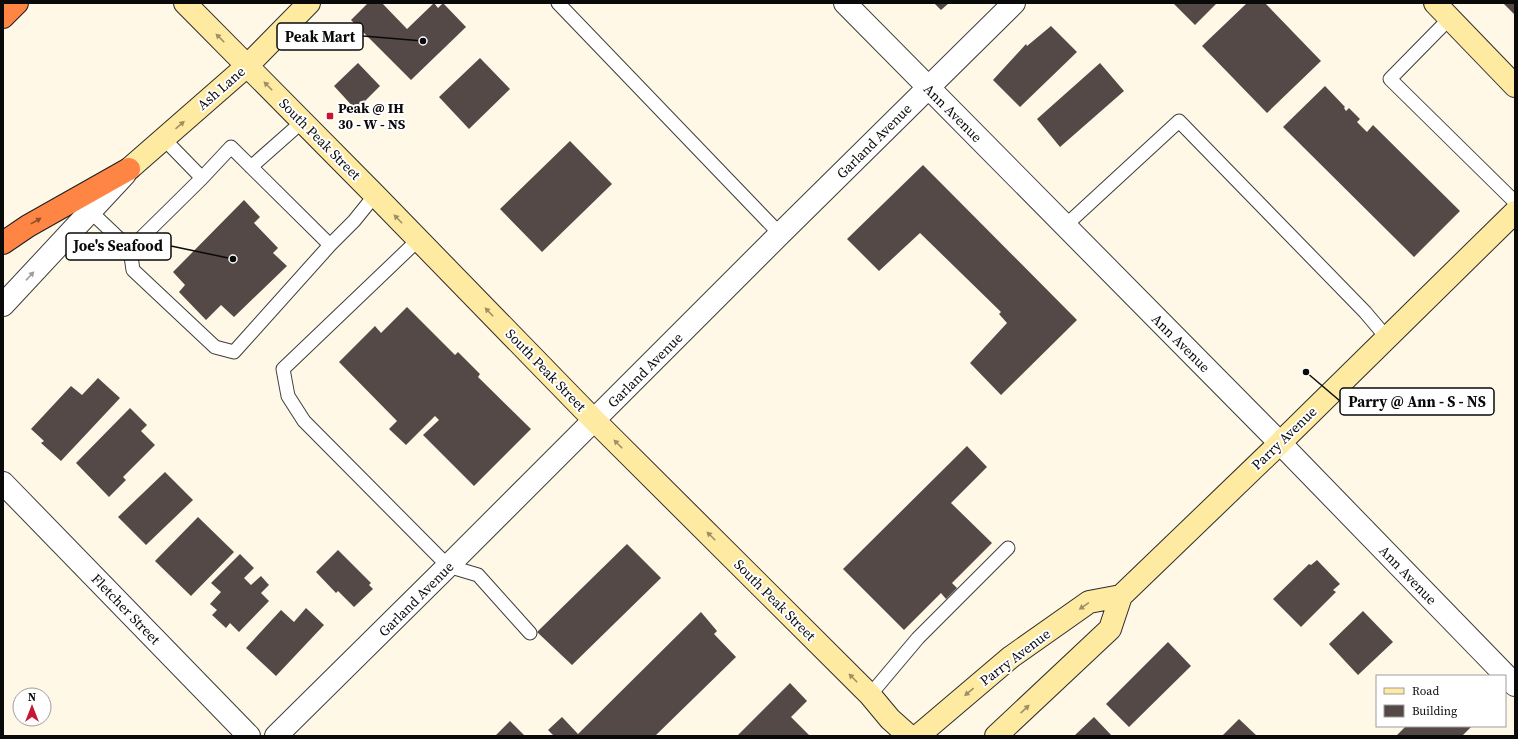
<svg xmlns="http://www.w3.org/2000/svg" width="1518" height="739" font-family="'Source Serif 4',serif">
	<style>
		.building { fill: #544946 }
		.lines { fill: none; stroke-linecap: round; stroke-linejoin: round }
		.lane-casing { stroke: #3d3d3d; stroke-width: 15 }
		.street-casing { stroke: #3d3d3d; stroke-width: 24 }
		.secondary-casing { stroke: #2c2c2c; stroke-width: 24 }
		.highway-casing { stroke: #1b1b1b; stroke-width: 24 }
		.lane { stroke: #fff; stroke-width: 13 }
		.street { stroke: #fff; stroke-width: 22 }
		.secondary { stroke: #ffeaa2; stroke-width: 22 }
		.highway { stroke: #ff8545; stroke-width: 22 }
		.oneway { fill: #9d9065 }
		.oneway2 { fill: #914e2a }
		.oneway3 { fill: #9d9d9d }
		.poi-dot { fill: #c61632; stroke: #fff; stroke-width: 1.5 }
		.labels { text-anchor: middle; stroke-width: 4; stroke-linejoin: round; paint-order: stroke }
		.street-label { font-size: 14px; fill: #0a0a0a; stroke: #fff }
		.poi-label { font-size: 14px; font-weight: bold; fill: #0a0a0a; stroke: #fff; text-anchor: start }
		.leader { fill: none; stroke: #0a0a0a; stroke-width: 1.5 }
		.callout-dot { fill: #0a0a0a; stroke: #fff; stroke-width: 1.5 }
		.callout { fill: #fff; stroke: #0a0a0a; stroke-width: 1.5 }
		.callout-label { font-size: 15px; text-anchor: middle; font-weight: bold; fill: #0a0a0a }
	</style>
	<rect width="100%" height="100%" fill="#fff8e7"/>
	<path class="building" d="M 368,3 L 382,3 L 407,29 L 434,3 L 438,8 L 443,3 L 466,27 L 411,80 L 351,20 Z
		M 934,3 L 949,3 L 941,10 Z
		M 1173,3 L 1217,3 L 1195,25 Z
		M 1247,3 L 1265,3 L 1321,61 L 1267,113 L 1202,46 Z
		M 1503,3 L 1515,3 L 1515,15 Z
		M 1051,26 L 1077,52 L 1020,107 L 993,80 L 1026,44 L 1027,46 Z
		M 480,58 L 510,89 L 469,129 L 439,97 Z
		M 358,63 L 380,86 L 356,110 L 334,86 Z
		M 1100,63 L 1124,91 L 1060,147 L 1037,119 Z
		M 1325,86 L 1345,107 L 1344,108 L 1346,111 L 1349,108 L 1360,119 L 1357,122 L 1367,132 L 1373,125 L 1460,211 L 1414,257 L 1283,127 Z
		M 570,141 L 612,184 L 542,252 L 500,209 Z
		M 923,165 L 1077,320 L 1001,395 L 970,363 L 1007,323 L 999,314 L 1001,312 L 920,233 L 879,271 L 847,239 Z
		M 244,200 L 260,217 L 254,223 L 278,248 L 273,253 L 287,266 L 234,317 L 221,305 L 206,320 L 179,292 L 185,285 L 173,272 Z
		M 407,307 L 455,355 L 458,352 L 480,374 L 478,377 L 531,429 L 474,486 L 423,435 L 439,420 L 435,416 L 406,445 L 389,429 L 397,421 L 339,362 L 375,326 L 381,333 Z
		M 98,378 L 120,398 L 61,461 L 41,443 L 44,441 L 31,429 L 71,386 L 82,395 Z
		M 130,408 L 147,425 L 141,431 L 155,445 L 123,477 L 126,480 L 109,497 L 76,463 Z
		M 967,446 L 987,467 L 951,503 L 992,543 L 952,583 L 957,588 L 946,599 L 941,593 L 904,630 L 843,569 Z
		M 165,472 L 193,500 L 146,545 L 118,517 Z
		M 198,517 L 234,552 L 191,596 L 155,561 Z
		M 627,544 L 661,578 L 572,665 L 537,632 Z
		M 338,550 L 371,583 L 369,585 L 373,589 L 354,607 L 338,591 L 336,593 L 316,572 Z
		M 240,554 L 254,568 L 244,578 L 251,585 L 261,576 L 269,585 L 261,593 L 269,601 L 239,632 L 230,623 L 226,628 L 212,615 L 217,610 L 210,604 L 221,592 L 211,583 Z
		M 1317,560 L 1340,584 L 1333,590 L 1336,592 L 1301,627 L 1273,599 L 1309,564 L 1311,565 Z
		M 306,608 L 324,625 L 276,676 L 246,648 L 281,610 L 294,622 Z
		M 1363,611 L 1393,642 L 1358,675 L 1329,644 Z
		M 701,612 L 717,631 L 714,634 L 736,657 L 655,736 L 554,736 L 548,730 L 562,717 L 578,734 Z
		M 1168,642 L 1191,666 L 1129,727 L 1106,704 Z
		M 790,683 L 807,701 L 791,717 L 810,736 L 737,736 Z
		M 1094,717 L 1112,736 L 1074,736 Z
		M 1239,719 L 1257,736 L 1222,736 Z
		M 510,721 L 525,736 L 495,736 Z
		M 1406,726 L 1472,726 L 1462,736 L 1396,736 Z"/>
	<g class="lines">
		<g class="lane-casing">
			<path id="lane" d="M 558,3 L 780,234
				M 1450,18 L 1390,79 L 1515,202
				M 251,167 L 303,121
				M 90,211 L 130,249 L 202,178 L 164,139
				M 1065,226 L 1179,121 L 1365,312 L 1387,338
				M 418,240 L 283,369 L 288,396 L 304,421 L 448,566 L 478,575 L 530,633
				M 330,245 L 354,221 L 375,195
				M 130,249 L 133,270 L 215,347 L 234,352 L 330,245 L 231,147 L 202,178
				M 870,695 L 918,638 L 1008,548"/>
		</g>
		<g class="street-casing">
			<path id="street" d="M 845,3 L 1280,443 L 1515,685
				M 3,305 L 125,174
				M 3,483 L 249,736
				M 276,736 L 448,566 L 780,234 L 1014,3"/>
		</g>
		<g class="secondary-casing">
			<path id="secondary" d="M 185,3 L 375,195 L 594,420 L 870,695 L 890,719 L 909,736
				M 1435,3 L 1515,86
				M 129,169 L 248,65 L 309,3
				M 918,736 L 1011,657 L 1089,602 L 1121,596
				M 996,736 L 1110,629 L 1121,596 L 1280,443 L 1515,212"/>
		</g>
		<g class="highway-casing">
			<path id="highway" d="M 3,17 L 17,3
				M 3,243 L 28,226 L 129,169"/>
		</g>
		<use href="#lane" class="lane"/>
		<use href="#street" class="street"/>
		<use href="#secondary" class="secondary"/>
		<use href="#highway" class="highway"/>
	</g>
	<defs><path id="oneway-solid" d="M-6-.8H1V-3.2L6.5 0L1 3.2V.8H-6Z"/></defs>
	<g class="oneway">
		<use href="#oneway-solid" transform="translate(220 38) rotate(-135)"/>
		<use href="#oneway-solid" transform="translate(268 86) rotate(-134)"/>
		<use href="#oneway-solid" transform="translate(180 125) rotate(-41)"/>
		<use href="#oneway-solid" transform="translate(398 219) rotate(-134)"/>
		<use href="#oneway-solid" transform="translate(489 312) rotate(-134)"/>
		<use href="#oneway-solid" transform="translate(618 444) rotate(-135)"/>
		<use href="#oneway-solid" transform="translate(711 536) rotate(-135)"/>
		<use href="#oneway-solid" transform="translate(1084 606) rotate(145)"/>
		<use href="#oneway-solid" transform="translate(853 678) rotate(-135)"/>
		<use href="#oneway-solid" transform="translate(969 692) rotate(140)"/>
		<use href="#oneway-solid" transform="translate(1025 709) rotate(-43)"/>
	</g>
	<use class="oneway2" href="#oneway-solid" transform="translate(36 221) rotate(-29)"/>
	<use class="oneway3" href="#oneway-solid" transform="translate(30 276) rotate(-47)"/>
	<rect class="poi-dot" x="326" y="112" width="8" height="8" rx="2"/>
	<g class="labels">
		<g class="street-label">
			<text transform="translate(221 88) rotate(-41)" y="5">Ash Lane</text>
			<text transform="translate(953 113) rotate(45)" y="5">Ann Avenue</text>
			<text transform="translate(320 139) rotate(45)" y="5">South Peak Street</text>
			<text transform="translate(874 141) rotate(-45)" y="5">Garland Avenue</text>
			<text transform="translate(1181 343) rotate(45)" y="5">Ann Avenue</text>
			<text transform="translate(546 370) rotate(46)" y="5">South Peak Street</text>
			<text transform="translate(645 370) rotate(-45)" y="5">Garland Avenue</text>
			<text transform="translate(1284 438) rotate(-44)" y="5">Parry Avenue</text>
			<text transform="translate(1408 575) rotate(46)" y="5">Ann Avenue</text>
			<text transform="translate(416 599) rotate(-45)" y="5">Garland Avenue</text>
			<text transform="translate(775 600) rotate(45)" y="5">South Peak Street</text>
			<text transform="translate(126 609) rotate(46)" y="5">Fletcher Street</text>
			<text transform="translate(1015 657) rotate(-37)" y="5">Parry Avenue</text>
		</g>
		<g class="poi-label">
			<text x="338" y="113">Peak @ IH<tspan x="338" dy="16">30 - W - NS</tspan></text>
		</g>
	</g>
	<path class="leader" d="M423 41L363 36M233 259L171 246M1306 372L1340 401"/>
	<g class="callout-dot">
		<circle cx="423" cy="41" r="4"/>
		<circle cx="233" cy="259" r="4"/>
		<circle cx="1306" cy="372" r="4"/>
	</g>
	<g class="callout">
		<rect x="277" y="23" width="86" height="27" rx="4"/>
		<rect x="66" y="233" width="105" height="27" rx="4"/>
		<rect x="1340" y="388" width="154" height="27" rx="4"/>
	</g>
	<g class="callout-label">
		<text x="320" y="42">Peak Mart</text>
		<text x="118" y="251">Joe's Seafood</text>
		<text x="1417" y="407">Parry @ Ann - S - NS</text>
	</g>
	<rect width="1518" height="739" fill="none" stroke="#0a0a0a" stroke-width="8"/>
	<rect x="1376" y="675" width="130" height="52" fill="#ffffff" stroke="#9d9d9d"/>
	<rect x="1384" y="688" width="20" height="6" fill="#ffeaa2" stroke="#9d9d9d"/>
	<text x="1412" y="695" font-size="12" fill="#0a0a0a">Road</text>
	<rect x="1384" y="705" width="20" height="12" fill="#544946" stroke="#9d9d9d"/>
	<text x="1412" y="715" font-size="12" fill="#0a0a0a">Building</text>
	<g transform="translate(32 707)"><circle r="19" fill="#ffffff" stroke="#9d9d9d"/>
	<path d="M0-3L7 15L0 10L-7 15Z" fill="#c61632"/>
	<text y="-6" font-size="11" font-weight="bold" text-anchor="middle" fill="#0a0a0a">N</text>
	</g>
</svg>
